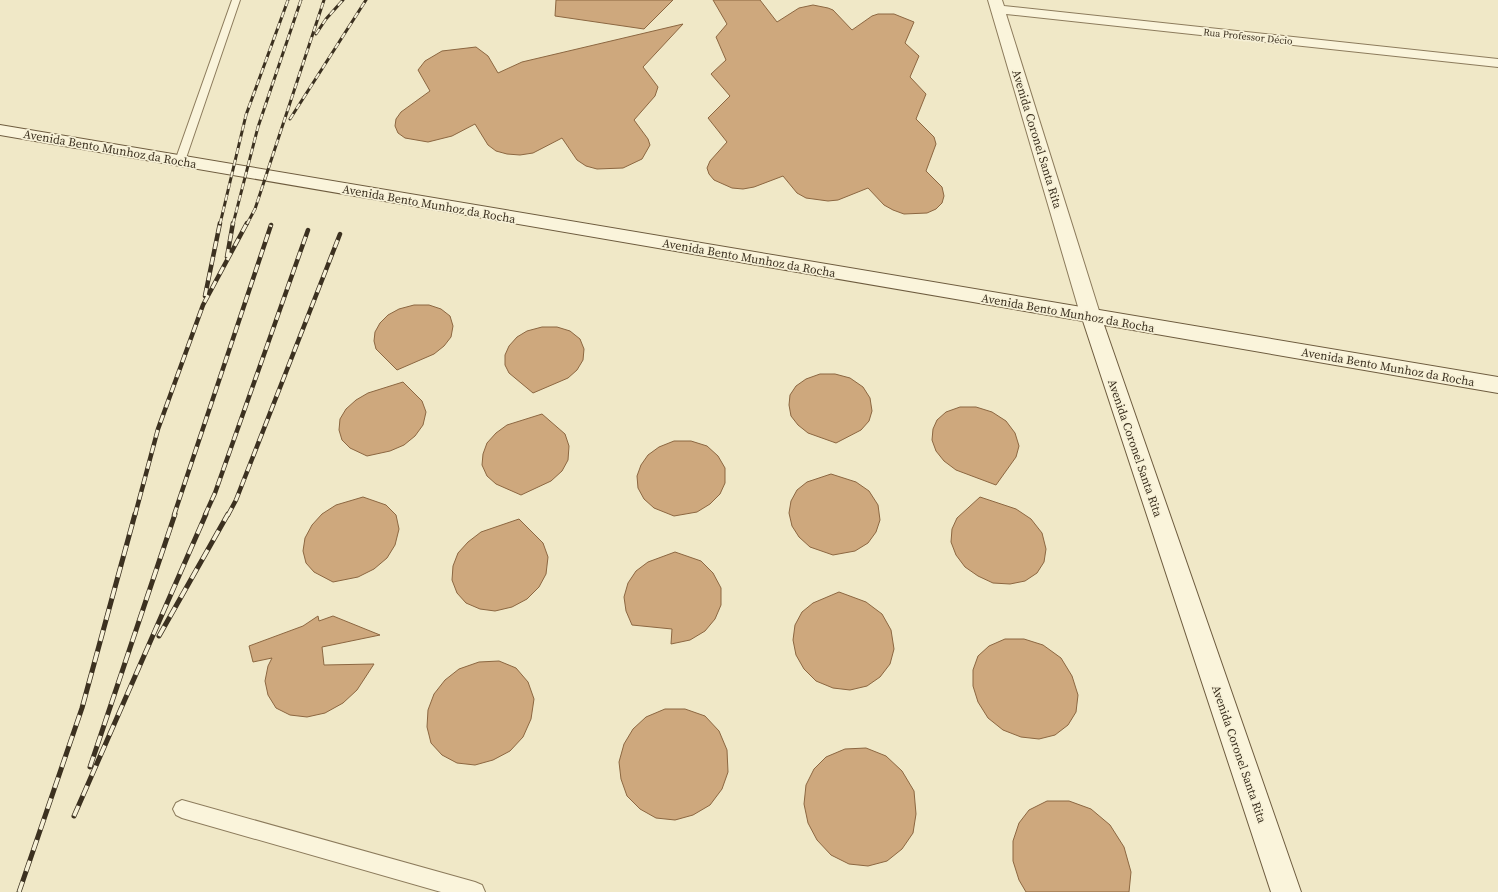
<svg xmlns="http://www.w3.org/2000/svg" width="1498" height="892" font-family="'Source Serif 4',serif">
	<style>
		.building { fill: #cea87d; stroke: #8c6741 }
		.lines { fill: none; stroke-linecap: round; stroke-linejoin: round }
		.lane-casing { stroke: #8c7b5c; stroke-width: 2 }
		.street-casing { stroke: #8c7b5c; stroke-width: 2 }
		.secondary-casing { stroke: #6e5c3f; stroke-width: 2 }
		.lane { fill: #faf4db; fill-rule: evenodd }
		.street { fill: #faf4db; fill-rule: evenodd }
		.secondary { fill: #faf4db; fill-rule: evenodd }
		.rail-far2-casing { stroke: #3c3120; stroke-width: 3 }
		.rail-far1-casing { stroke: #3c3120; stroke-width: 4.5 }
		.rail-casing { stroke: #3c3120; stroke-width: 5 }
		.rail-far2 { stroke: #f7f1d7; stroke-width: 2; stroke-dasharray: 6; stroke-linecap: butt }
		.rail-far1 { stroke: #f7f1d7; stroke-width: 3; stroke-dasharray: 8; stroke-linecap: butt }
		.rail { stroke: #f7f1d7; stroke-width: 3.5; stroke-dasharray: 11; stroke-linecap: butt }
		.labels { text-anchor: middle; stroke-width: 3.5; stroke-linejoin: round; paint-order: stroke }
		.far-street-label { font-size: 10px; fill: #3c3120; stroke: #f7f1d7 }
		.street-label { font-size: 12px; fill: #3c3120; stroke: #f7f1d7 }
	</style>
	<rect width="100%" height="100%" fill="#f0e8c7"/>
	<path class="building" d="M 556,0 L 673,0 L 644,29 L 555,16 Z
		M 713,0 L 760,0 L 777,22 L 799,8 L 813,5 L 828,8 L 833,10 L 852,30 L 872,16 L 878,14 L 894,14 L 914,22 L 905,43 L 919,56 L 910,77 L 926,94 L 916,119 L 934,137 L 936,144 L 926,171 L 942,187 L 944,196 L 942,203 L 936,209 L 927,213 L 904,214 L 893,210 L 884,205 L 868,188 L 838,200 L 828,201 L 806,198 L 797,193 L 783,176 L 754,187 L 743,189 L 732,188 L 714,180 L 709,174 L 707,168 L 710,161 L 727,142 L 708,118 L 730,96 L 711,74 L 726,60 L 716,37 L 727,24 Z
		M 683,24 L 643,67 L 658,87 L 655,96 L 634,120 L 648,139 L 650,145 L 642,159 L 623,168 L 597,169 L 586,166 L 577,160 L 562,138 L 533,153 L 520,155 L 507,154 L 496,151 L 488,145 L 475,124 L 452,136 L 428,142 L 405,138 L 398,133 L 395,126 L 396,119 L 401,112 L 430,91 L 418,70 L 425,61 L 442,51 L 476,47 L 488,56 L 498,73 L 522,62 Z
		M 414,305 L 429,305 L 441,309 L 450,316 L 453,326 L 451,337 L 444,346 L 434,354 L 397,370 L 376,349 L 374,341 L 375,332 L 380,323 L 388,315 L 399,309 Z
		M 542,327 L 557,327 L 570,331 L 580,339 L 584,349 L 583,360 L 577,370 L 568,378 L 533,393 L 509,373 L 505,365 L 505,355 L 509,346 L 517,337 L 527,331 Z
		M 820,374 L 835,374 L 850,378 L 863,387 L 870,398 L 872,411 L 869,421 L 861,430 L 836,443 L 808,433 L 798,425 L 791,416 L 789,405 L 790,395 L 796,386 L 806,379 Z
		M 403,382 L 422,401 L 426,412 L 423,425 L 415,436 L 404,445 L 390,451 L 367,456 L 350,448 L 342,440 L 339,430 L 340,419 L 346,409 L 356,400 L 368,393 Z
		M 960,407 L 976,407 L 992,412 L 1006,421 L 1015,433 L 1019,446 L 1016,457 L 996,485 L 956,470 L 944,461 L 936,451 L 932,440 L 933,429 L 937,420 L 946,412 Z
		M 542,414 L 565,434 L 569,446 L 568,460 L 562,471 L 551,481 L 521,495 L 496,484 L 487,476 L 482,465 L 483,454 L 487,443 L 496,433 L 507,425 Z
		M 674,441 L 691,441 L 707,446 L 718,456 L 725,468 L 725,483 L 720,494 L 710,504 L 697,512 L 674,516 L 654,508 L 644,499 L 638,488 L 637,476 L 641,465 L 648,455 L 659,447 Z
		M 831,474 L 856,482 L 869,491 L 878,505 L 880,520 L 876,532 L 868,543 L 855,551 L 833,555 L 810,547 L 799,537 L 792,526 L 789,513 L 791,501 L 797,490 L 807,482 Z
		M 363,497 L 386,505 L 396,515 L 399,529 L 395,545 L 387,558 L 374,569 L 358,577 L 333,582 L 314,572 L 306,563 L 303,551 L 305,538 L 312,525 L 322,514 L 336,505 Z
		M 980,497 L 1016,509 L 1031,519 L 1042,533 L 1046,549 L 1044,562 L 1037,573 L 1025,581 L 1010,584 L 993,583 L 978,576 L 965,567 L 956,555 L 951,542 L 952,529 L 957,518 Z
		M 519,519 L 543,543 L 548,557 L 546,574 L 539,587 L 527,599 L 512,607 L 495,611 L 480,609 L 466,603 L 457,593 L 452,580 L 453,566 L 458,553 L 468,542 L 481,532 Z
		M 675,552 L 701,561 L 713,573 L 721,588 L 721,605 L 715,619 L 705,631 L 690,640 L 671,644 L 672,629 L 632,625 L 626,611 L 624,597 L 628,583 L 636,571 L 648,562 Z
		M 839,592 L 866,602 L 882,614 L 891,630 L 894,649 L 890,664 L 880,677 L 867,686 L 850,690 L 833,688 L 816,681 L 804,669 L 796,655 L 793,640 L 795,625 L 802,612 L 813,603 Z
		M 318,616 L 319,621 L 333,616 L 380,635 L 322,647 L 324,665 L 374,664 L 357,690 L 343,703 L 325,713 L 307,717 L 290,715 L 276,708 L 268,695 L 265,681 L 268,666 L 272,658 L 253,662 L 249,646 L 303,626 Z
		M 1005,639 L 1024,639 L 1043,645 L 1061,658 L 1072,676 L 1078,695 L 1076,712 L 1068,725 L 1055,735 L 1039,739 L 1021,737 L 1003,730 L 988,718 L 978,702 L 973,686 L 973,670 L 978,656 L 989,646 Z
		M 499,661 L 516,668 L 528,682 L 534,699 L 531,719 L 523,737 L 510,751 L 493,760 L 475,765 L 457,763 L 442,755 L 431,743 L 427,727 L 428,710 L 434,694 L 445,680 L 459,669 L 479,662 Z
		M 665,709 L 685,709 L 705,716 L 719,731 L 727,750 L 728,772 L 722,789 L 710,805 L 693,815 L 675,820 L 656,818 L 640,809 L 627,796 L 621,779 L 619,762 L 624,744 L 633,729 L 646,717 Z
		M 866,748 L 886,756 L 902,771 L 914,791 L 916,814 L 913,833 L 902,849 L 887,861 L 868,866 L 849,864 L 831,855 L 817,840 L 808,823 L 804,804 L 806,785 L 814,769 L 826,757 L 845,749 Z
		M 1047,801 L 1069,801 L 1091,809 L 1110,825 L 1124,847 L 1131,872 L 1129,892 L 1026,892 L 1019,880 L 1013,861 L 1013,841 L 1019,823 L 1029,810 Z"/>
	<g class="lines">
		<g class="lane-casing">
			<path id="lane" d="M 232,0 L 240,0 L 185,161 L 180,164 L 176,163 L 175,161 Z
				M 182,800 L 475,882 L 482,885 L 485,892 L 441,892 L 182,818 L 176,815 L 173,809 L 176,803 Z"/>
		</g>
		<g class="street-casing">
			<path id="street" d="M 988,0 L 1002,0 L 1004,6 L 1498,59 L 1498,67 L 1006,14 L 1101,317 L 1098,322 L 1091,324 L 1084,322 L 1081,317 Z"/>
		</g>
		<g class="secondary-casing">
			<path id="secondary" d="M 0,125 L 1498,377 L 1498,393 L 1104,325 L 1301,892 L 1271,892 L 1083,321 L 0,135 Z"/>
		</g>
		<use href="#lane" class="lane"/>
		<use href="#street" class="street"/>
		<use href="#secondary" class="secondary"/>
		<g class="rail-far2-casing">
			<path id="rail-far2" d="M 316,34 L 326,19 L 343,0
				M 290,119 L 366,0
				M 220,224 L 246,115 L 288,0
				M 233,224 L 258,127 L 301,0
				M 247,224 L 255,209 L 324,0"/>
		</g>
		<g class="rail-far1-casing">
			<path id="rail-far1" d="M 227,257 L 233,223
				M 205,296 L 220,223
				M 135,515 L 158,429 L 203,305 L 247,223
				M 174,515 L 271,225
				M 205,515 L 215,493 L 308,230
				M 228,515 L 236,500 L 340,234"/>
		</g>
		<g class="rail-casing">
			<path id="rail" d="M 159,636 L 228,514
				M 90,767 L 175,514
				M 74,816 L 206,514
				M 19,892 L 82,708 L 135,514"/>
		</g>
		<use href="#rail-far2" class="rail-far2"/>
		<use href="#rail-far1" class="rail-far1"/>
		<use href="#rail" class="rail"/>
	</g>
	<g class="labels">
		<g class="far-street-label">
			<text transform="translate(1248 36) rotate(6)" y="4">Rua Professor Décio</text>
		</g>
		<g class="street-label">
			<text transform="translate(1037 139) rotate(73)" y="4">Avenida Coronel Santa Rita</text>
			<text transform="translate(110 149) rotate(10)" y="4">Avenida Bento Munhoz da Rocha</text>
			<text transform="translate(429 204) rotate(10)" y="4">Avenida Bento Munhoz da Rocha</text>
			<text transform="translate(749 258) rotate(10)" y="4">Avenida Bento Munhoz da Rocha</text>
			<text transform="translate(1068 313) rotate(10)" y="4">Avenida Bento Munhoz da Rocha</text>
			<text transform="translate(1388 367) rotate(10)" y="4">Avenida Bento Munhoz da Rocha</text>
			<text transform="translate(1135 448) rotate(71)" y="4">Avenida Coronel Santa Rita</text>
			<text transform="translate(1239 754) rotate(71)" y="4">Avenida Coronel Santa Rita</text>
		</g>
	</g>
</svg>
